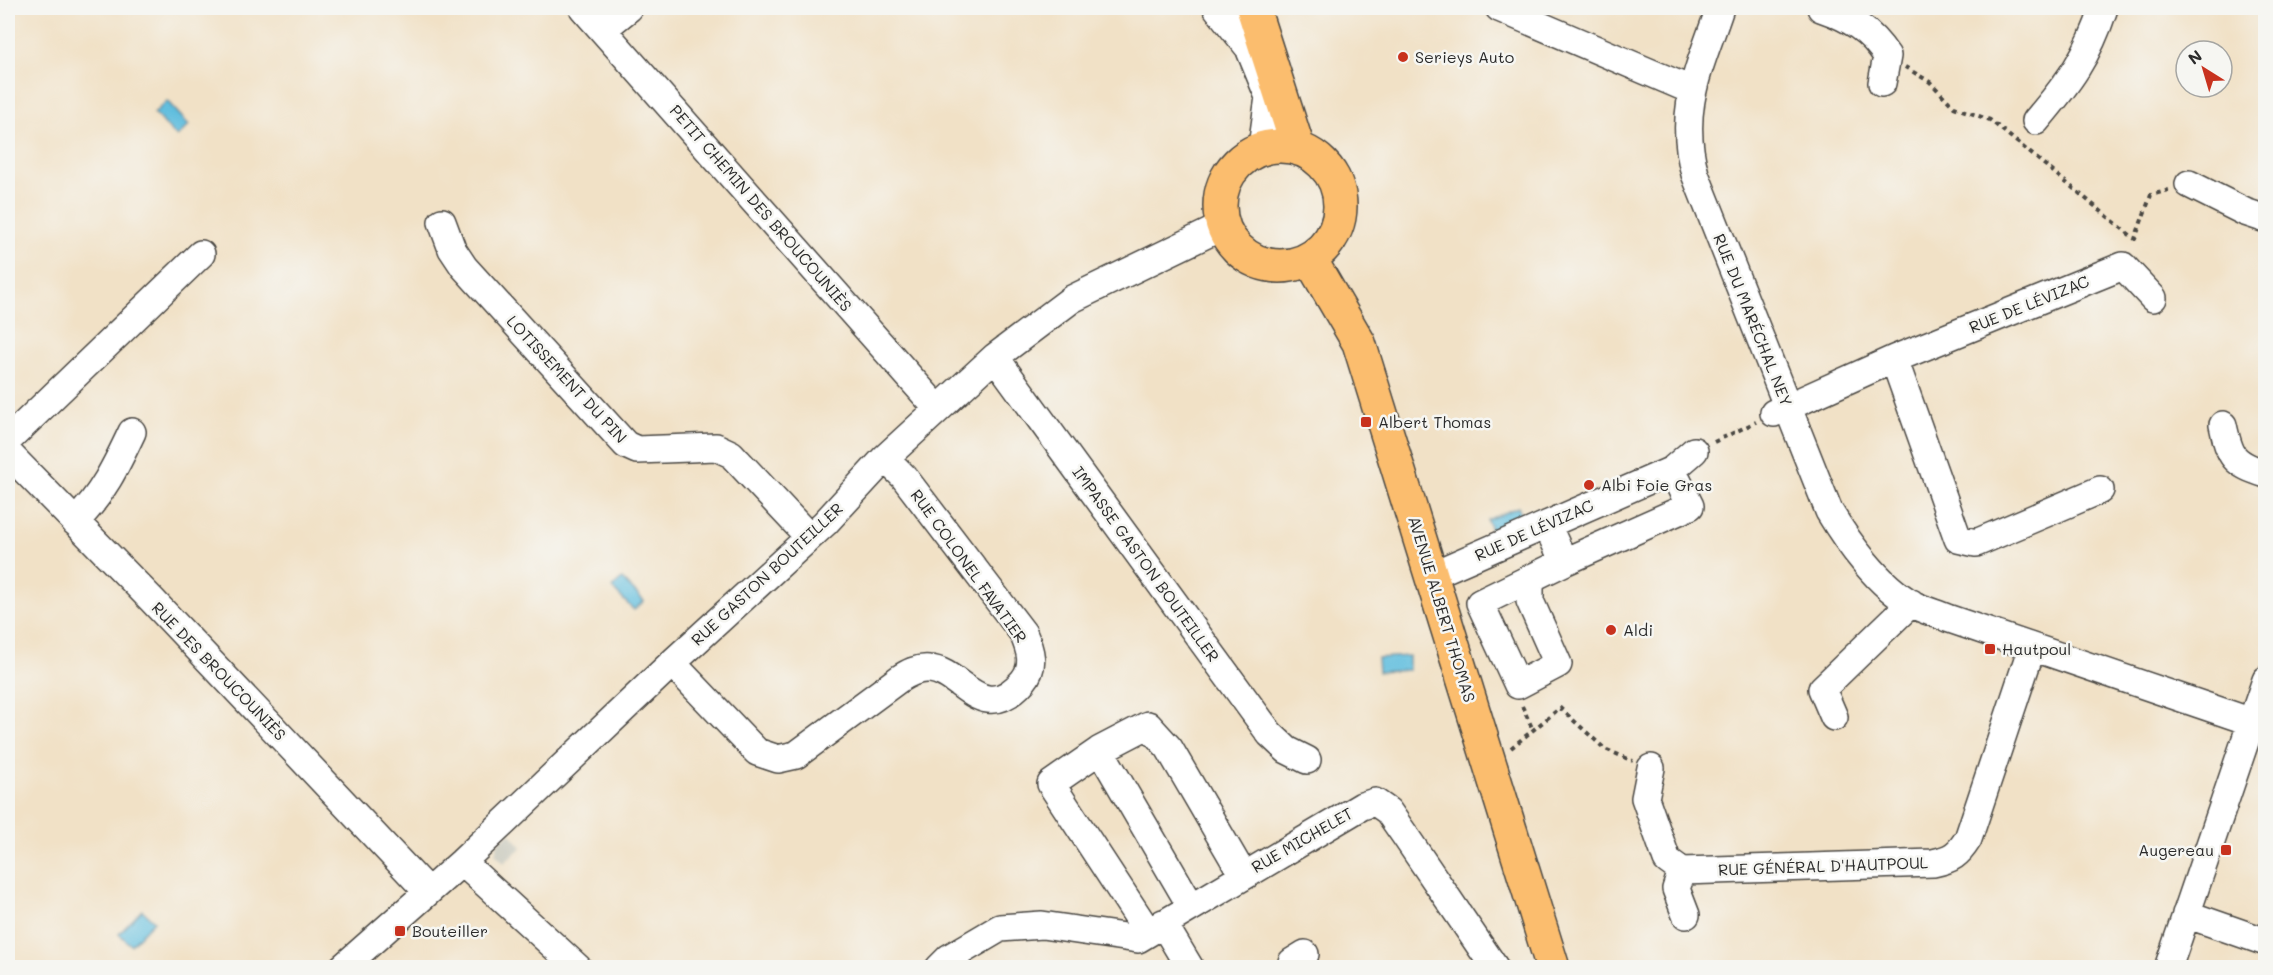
<svg xmlns="http://www.w3.org/2000/svg" width="2273" height="975" font-family="Mali,sans-serif">
	<style>
		.industrial { fill: #c5c5b8 }
		.water { fill: #60bede; stroke: #467484; stroke-width: 1.5 }
		.lines { fill: none; stroke-linecap: round; stroke-linejoin: round }
		.minor-casing { stroke: #494642; stroke-width: 30 }
		.major-casing { stroke: #494642; stroke-width: 36 }
		.path { stroke: #494642; stroke-width: 4; stroke-dasharray: 4.5 4.5; stroke-linecap: butt }
		.minor { stroke: #fff; stroke-width: 27 }
		.major { stroke: #fbbd6e; stroke-width: 33 }
		.poi-dot { fill: #c8321e; stroke: #f6f6f2; stroke-width: 2 }
		.labels { text-anchor: middle; stroke-width: 5; stroke-linejoin: round; paint-order: stroke }
		.poi-label { font-size: 16px; fill: #2b2b2b; stroke: #f6f6f2; text-anchor: start }
		.street-label { font-size: 16px; fill: #2b2b2b; stroke: #f6f6f2 }
	</style>
	<rect width="100%" height="100%" fill="#f6f6f2"/>
	<filter id="ink" filterUnits="userSpaceOnUse"><feTurbulence type="fractalNoise" baseFrequency=".0167" numOctaves="2"/><feDisplacementMap in="SourceGraphic" scale="12" xChannelSelector="R" yChannelSelector="G"/><feConvolveMatrix kernelMatrix="1 2 1 2 8 2 1 2 1" color-interpolation-filters="sRGB"/></filter>
	<filter id="wash" filterUnits="userSpaceOnUse"><feTurbulence type="fractalNoise" baseFrequency=".008" numOctaves="4" result="noise"/><feDisplacementMap in="SourceGraphic" scale="24" xChannelSelector="R" yChannelSelector="G"/><feGaussianBlur stdDeviation="1.35" result="paint"/><feColorMatrix in="noise" values="0 0 0 0 0 0 0 0 0 0 0 0 0 0 0 0 0 1.4 0 .05"/><feComposite in="paint" operator="in"/></filter>
	<g filter="url(#wash)">
		<rect width="100%" height="100%" fill="#f1e1c6"/>
		<path class="industrial" d="M 510,833 L 522,847 L 504,863 L 495,853 L 498,843 Z"/>
		<path class="water" d="M 167,101 L 189,125 L 177,137 L 154,113 Z
			M 1518,507 L 1524,521 L 1493,534 L 1487,520 Z
			M 622,579 L 644,601 L 634,610 L 612,588 Z
			M 1409,656 L 1409,670 L 1378,672 L 1377,658 Z
			M 142,910 L 154,921 L 131,945 L 119,934 Z"/>
	</g>
	<g filter="url(#ink)">
		<g class="lines">
			<g class="minor-casing">
				<path id="minor" d="M 583,8 L 938,409
					M 1217,8 L 1249,48 L 1269,97 L 1262,147
					M 1499,8 L 1691,90
					M 1720,8 C 1700,68 1677,109 1695,174 L 1829,511 C 1848,543 1879,586 1912,604 C 1923,610 1935,613 1947,618 L 2252,722
					M 1821,8 C 1850,18 1870,30 1887,56 L 1882,83
					M 603,29 L 629,8
					M 2036,121 C 2069,82 2088,57 2104,8
					M 2189,184 L 2245,212 L 2266,219
					M 442,222 L 452,249 L 464,267 L 626,445 L 637,450 L 716,447 L 731,454 L 809,537
					M 995,357 L 1270,734 L 1287,750 L 1307,760
					M 1894,359 L 1958,539 L 1976,543 L 2100,490
					M 1774,413 L 1894,359 L 2123,266 L 2153,298
					M 2223,425 C 2230,458 2233,463 2266,474
					M 8,440 L 201,254
					M 8,453 L 152,600 L 428,892
					M 75,522 C 102,495 116,466 132,432
					M 1564,562 L 1690,506 L 1672,470
					M 1432,575 L 1672,470 L 1694,451
					M 1530,579 L 1530,601 L 1558,664 L 1518,685 L 1480,603 L 1564,562 L 1547,525
					M 672,663 L 757,752 L 778,759 L 796,755 L 899,679 C 908,673 917,668 929,669 C 961,670 982,728 1023,681 C 1036,666 1030,649 1023,633 L 904,477 L 885,458
					M 1834,717 L 1822,689 L 1911,603
					M 1100,750 L 1051,784 L 1148,932
					M 1651,768 L 1645,798 L 1667,860 L 1682,871 L 1933,863 C 1952,859 1958,855 1968,839 L 2032,647
					M 462,862 L 578,968
					M 1682,871 L 1676,889 L 1686,915
					M 1191,906 L 1100,750 L 1148,725 L 1169,748 L 1243,875
					M 2186,914 L 2266,942
					M 1163,923 L 1190,968
					M 342,968 L 462,862 L 672,663 L 825,523 L 885,458 L 995,357 L 1072,299 L 1223,226
					M 939,968 L 949,958 L 1000,928 L 1042,925 L 1138,939 L 1362,806 L 1375,802 L 1388,811 L 1404,834 L 1495,968
					M 1296,968 L 1292,962 L 1305,954
					M 2168,968 L 2266,680"/>
			</g>
			<g class="major-casing">
				<path id="major" d="M 1253,8 L 1298,148
					M1220 206a60 60 0 1 1 120 0a60 60 0 1 1-120 0Z
					M 1310,259 L 1359,343 L 1553,968"/>
			</g>
			<path class="path" d="M 1280,11 L 1290,8
				M 1905,67 L 1930,82 L 1954,107 L 1990,120 L 2135,239 L 2151,195 L 2169,190
				M 1714,442 L 1756,422
				M 1522,706 L 1533,730
				M 1511,748 L 1560,708 L 1605,749 L 1633,761"/>
			<use href="#minor" class="minor"/>
			<use href="#major" class="major"/>
		</g>
	</g>
	<g class="poi-dot">
		<circle cx="1403" cy="57" r="6"/>
		<rect x="1360" y="416" width="12" height="12" rx="3"/>
		<circle cx="1589" cy="485" r="6"/>
		<circle cx="1611" cy="630" r="6"/>
		<rect x="1984" y="643" width="12" height="12" rx="3"/>
		<rect x="2220" y="844" width="12" height="12" rx="3"/>
		<rect x="394" y="925" width="12" height="12" rx="3"/>
	</g>
	<g class="labels">
		<g class="poi-label">
			<text x="1415" y="63">Serieys Auto</text>
			<text x="1378" y="428">Albert Thomas</text>
			<text x="1601" y="491">Albi Foie Gras</text>
			<text x="1623" y="636">Aldi</text>
			<text x="2002" y="655">Hautpoul</text>
			<text x="2214" y="856" text-anchor="end">Augereau</text>
			<text x="412" y="937">Bouteiller</text>
		</g>
		<g class="street-label">
			<text transform="translate(761 208) rotate(49)" y="6">PETIT CHEMIN DES BROUCOUNIÈS</text>
			<text transform="translate(2029 304) rotate(-22)" y="6">RUE DE LÉVIZAC</text>
			<text transform="translate(1753 320) rotate(68)" y="6">RUE DU MARÉCHAL NEY</text>
			<text transform="translate(567 379) rotate(47)" y="6">LOTISSEMENT DU PIN</text>
			<text transform="translate(1534 530) rotate(-24)" y="6">RUE DE LÉVIZAC</text>
			<text transform="translate(1146 564) rotate(54)" y="6">IMPASSE GASTON BOUTEILLER</text>
			<text transform="translate(969 566) rotate(54)" y="6">RUE COLONEL FAVATIER</text>
			<text transform="translate(767 574) rotate(-43)" y="6">RUE GASTON BOUTEILLER</text>
			<text transform="translate(1442 609) rotate(73)" y="6">AVENUE ALBERT THOMAS</text>
			<text transform="translate(219 671) rotate(46)" y="6">RUE DES BROUCOUNIÈS</text>
			<text transform="translate(1302 840) rotate(-30)" y="6">RUE MICHELET</text>
			<text transform="translate(1823 866) rotate(-2)" y="6">RUE GÉNÉRAL D'HAUTPOUL</text>
		</g>
	</g>
	<rect width="2273" height="975" fill="none" stroke="#f6f6f2" stroke-width="30"/>
	<g transform="translate(2204 69) rotate(323)"><circle r="28" fill="#f6f6f2" stroke="#a5a5a2" stroke-width="1.5"/>
	<path d="M0-4.5L10 22L0 15L-10 22Z" fill="#c8321e"/>
	<text y="-9" font-size="16" font-weight="bold" text-anchor="middle" fill="#2b2b2b">N</text>
	</g>
</svg>
